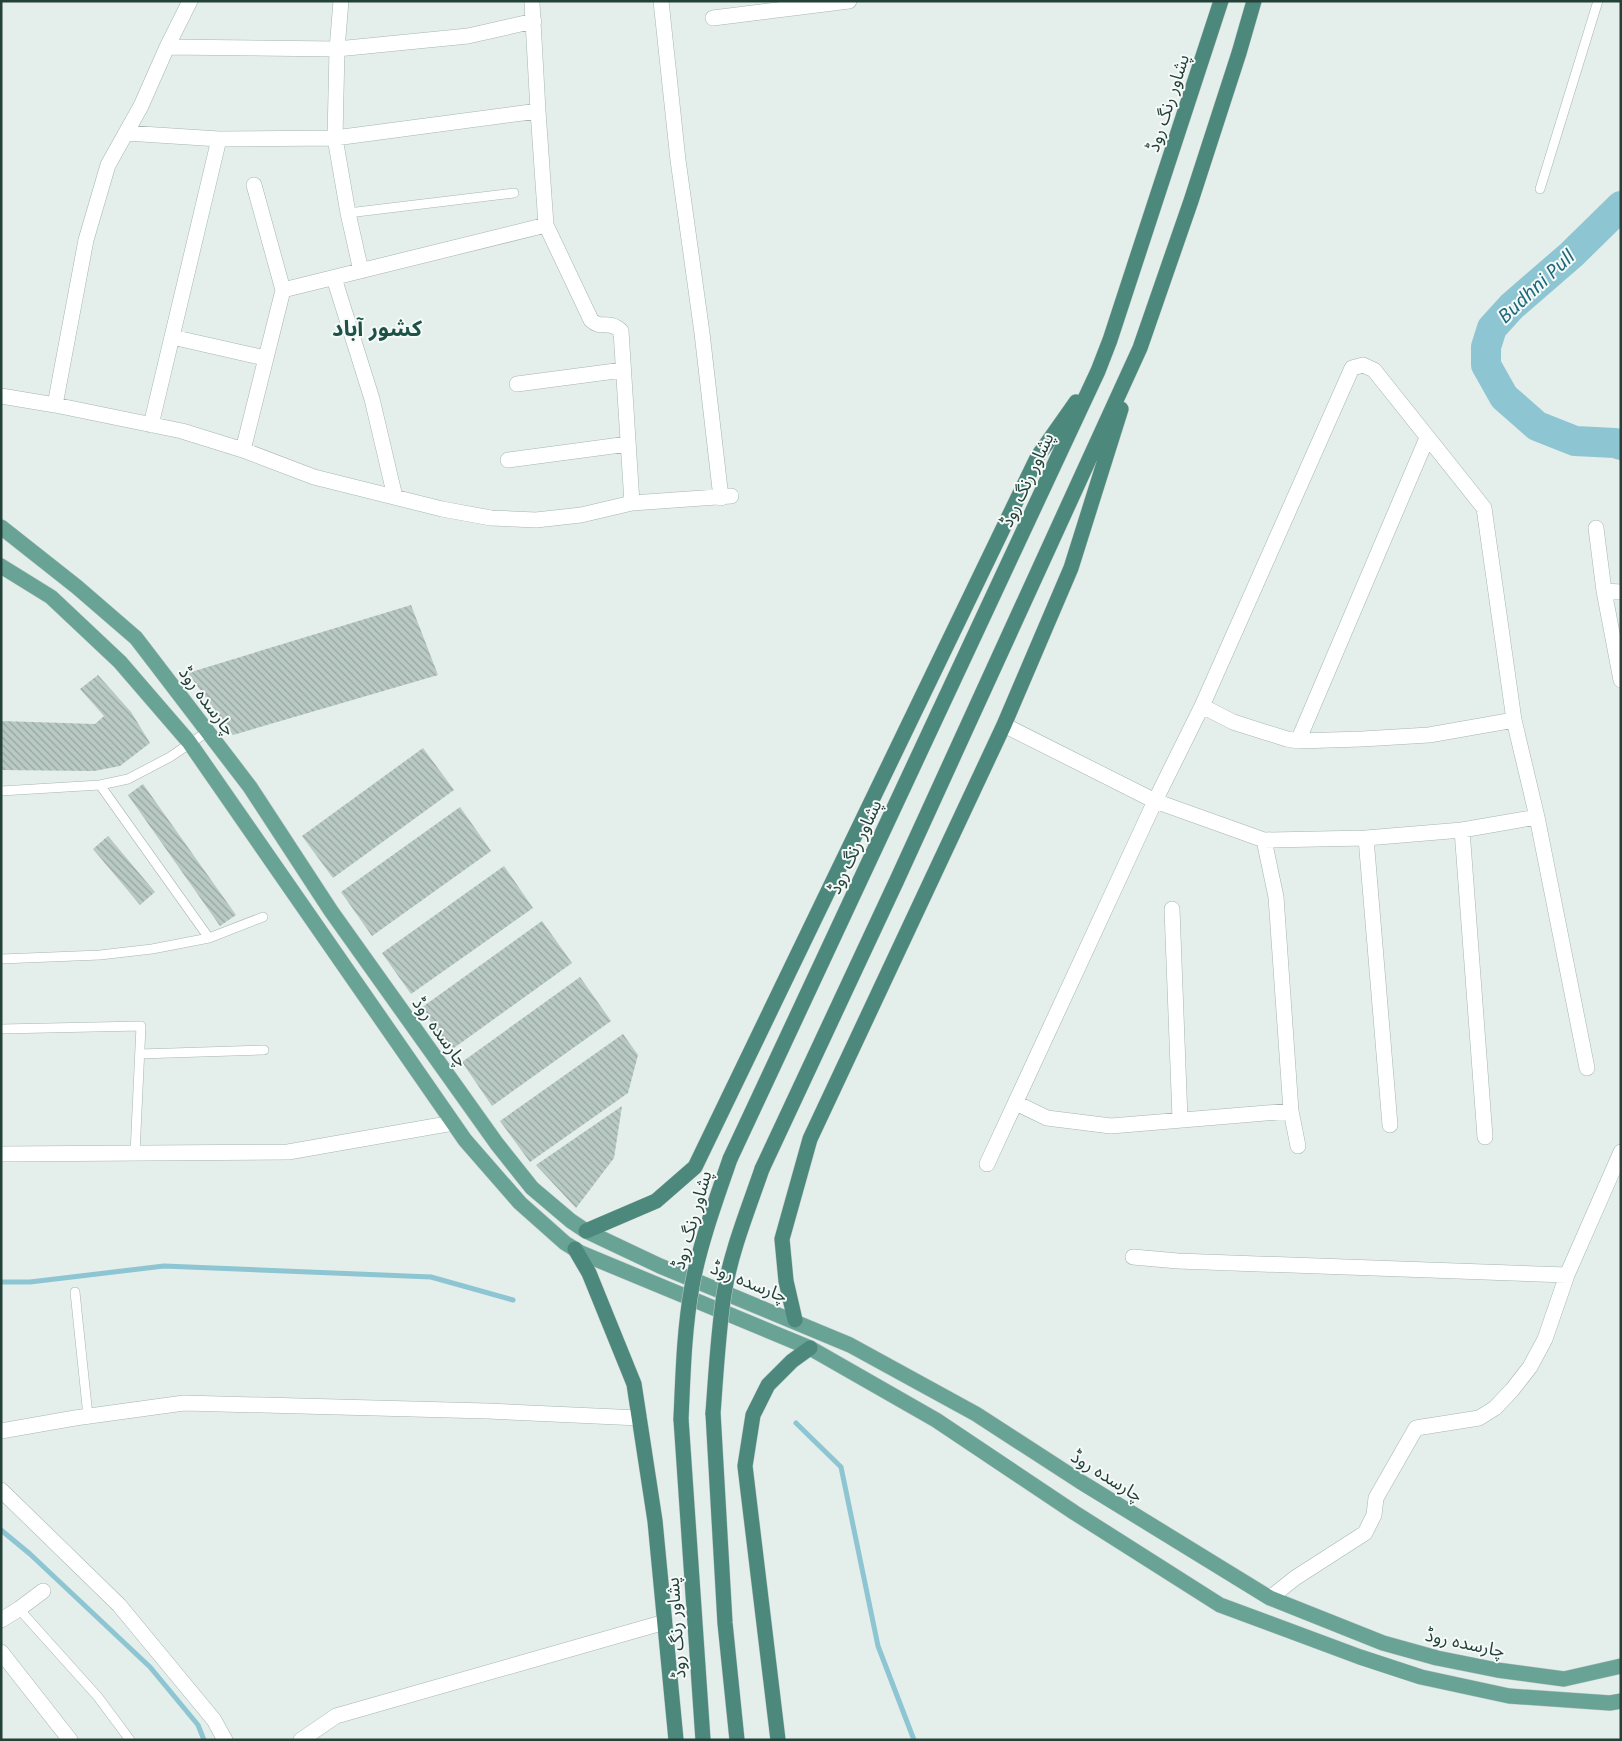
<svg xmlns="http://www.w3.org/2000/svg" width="1622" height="1741" font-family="'Noto Sans','Noto Sans Arabic',sans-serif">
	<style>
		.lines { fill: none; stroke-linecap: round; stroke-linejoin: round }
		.stream { stroke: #8dc5d2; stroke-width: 5 }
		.river { stroke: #8dc5d2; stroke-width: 30 }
		.building { fill: url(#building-back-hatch) }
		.service-casing { stroke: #a6b6b1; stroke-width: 10 }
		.minor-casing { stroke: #a6b6b1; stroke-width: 16 }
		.tertiary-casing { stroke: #a6b6b1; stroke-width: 16 }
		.primary-casing { stroke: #c1cac8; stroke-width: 16 }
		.trunk-casing { stroke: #c1cac8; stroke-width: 16 }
		.service { stroke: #fff; stroke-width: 9 }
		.minor { stroke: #fff; stroke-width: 15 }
		.tertiary { stroke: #fff; stroke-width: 15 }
		.primary { stroke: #69a396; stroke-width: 15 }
		.trunk { stroke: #4c887c; stroke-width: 15 }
		.trunk-bridge-casing { stroke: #c1cac8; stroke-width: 16; stroke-linecap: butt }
		.trunk-bridge { stroke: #4c887c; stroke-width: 15 }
		.labels { text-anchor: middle; stroke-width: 4; stroke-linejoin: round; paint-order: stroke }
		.street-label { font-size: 18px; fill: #234039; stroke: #f5faf8 }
		.water-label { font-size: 19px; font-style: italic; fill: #1d697c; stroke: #f5faf8 }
		.district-label { font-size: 22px; font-weight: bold; fill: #1f5247; stroke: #f5faf8 }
	</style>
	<defs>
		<pattern id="building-back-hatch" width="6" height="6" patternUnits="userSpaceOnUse" patternTransform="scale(1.25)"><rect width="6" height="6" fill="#b9c9c3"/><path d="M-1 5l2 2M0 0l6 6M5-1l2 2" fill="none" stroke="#96a59f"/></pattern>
	</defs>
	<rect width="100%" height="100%" fill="#e4eeea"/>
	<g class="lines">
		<path class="stream" d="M 1,1282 L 30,1282 L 164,1266 L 431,1277 L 513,1300
			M 796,1423 L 841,1467 L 878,1646 L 914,1740
			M 1,1530 L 30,1554 L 150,1667 L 198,1725 L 204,1740"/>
		<path class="river" d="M 1621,206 L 1571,255 L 1512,306 L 1492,328 L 1486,347 L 1486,365 L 1504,397 L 1537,426 L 1575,441 L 1615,443 L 1621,445"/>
	</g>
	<path class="building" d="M 411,605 L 438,675 L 233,735 L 188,673 Z
		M 98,675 L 131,712 L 150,743 L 120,766 L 94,771 L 1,770 L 1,721 L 95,724 L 104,716 L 80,689 Z
		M 423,748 L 454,790 L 333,878 L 302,836 Z
		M 143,784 L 236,915 L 220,926 L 128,795 Z
		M 460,807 L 491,851 L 372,936 L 341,892 Z
		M 108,836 L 155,892 L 140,905 L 93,849 Z
		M 504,866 L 533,908 L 411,994 L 382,953 Z
		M 542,921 L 572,963 L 451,1050 L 421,1008 Z
		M 580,977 L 611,1021 L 492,1106 L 462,1062 Z
		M 623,1034 L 638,1055 L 628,1093 L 530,1162 L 500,1121 Z
		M 622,1106 L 614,1158 L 576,1208 L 536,1165 Z"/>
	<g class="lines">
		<g class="service-casing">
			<path id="service" d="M 1540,189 L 1598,1
				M 348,213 L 514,193
				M 100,785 L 209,938
				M 1,791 L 100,785 L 128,779 L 170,757 L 207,732
				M 1,959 L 100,955 L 152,949 L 209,938 L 263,917
				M 1,1029 L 141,1026 L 135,1153
				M 140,1054 L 264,1050
				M 75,1292 L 88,1416
				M 19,1609 L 98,1697 L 130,1740"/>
		</g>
		<g class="minor-casing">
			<path id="minor" d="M 341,1 L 337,49 L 335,138 L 348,213 L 361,271
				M 661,1 L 678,160 L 702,333 L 721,498
				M 532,3 L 538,111 L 546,225 L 591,320 C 601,330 608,319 621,331 L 632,503
				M 713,18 L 849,1
				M 167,47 L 337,49 L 468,36 L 534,21
				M 126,133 L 219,139 L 335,138 L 538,111
				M 254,185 L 283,290
				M 334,278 L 372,399 L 395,497
				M 172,337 L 265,358
				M 517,384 L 623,370
				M 1,396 L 55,405 L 182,431 L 243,450 L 314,477 L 442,509 L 491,518 L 536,520 L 581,515 L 632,503 L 731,496
				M 55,405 L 86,240 L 108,165 L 141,106 L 167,47 L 190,1
				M 151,425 L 219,139
				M 243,450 L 283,290 L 546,225
				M 508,460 L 628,444
				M 1596,528 L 1604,591
				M 1621,592 L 1604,591 L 1621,680
				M 1202,706 L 1352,368 L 1363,365 L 1374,370 L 1484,508 L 1514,720 L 1537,817 L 1587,1068
				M 1004,725 L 1155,801 L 1264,840 L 1366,838 L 1462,830 L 1537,817
				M 1298,741 L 1427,438
				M 1462,830 L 1485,1137
				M 1366,838 L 1390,1125
				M 1264,840 L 1276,897 L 1291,1111 L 1298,1146
				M 1172,909 L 1180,1119
				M 1016,1103 L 1047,1118 L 1111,1126 L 1291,1111
				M 1,1154 L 288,1152 L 453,1123
				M 987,1164 L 1155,801 L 1202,706 L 1233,722 L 1287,739 L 1298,741 L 1362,739 L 1429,735 L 1514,720
				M 1133,1257 L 1178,1261 L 1567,1275
				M 1,1431 L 75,1418 L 184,1403 L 487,1411 L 639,1418
				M 1270,1598 L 1295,1578 L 1365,1533 L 1374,1515 L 1376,1498 L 1416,1428 L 1479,1418 L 1495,1408 L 1512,1390 L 1530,1367 L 1545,1339 L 1567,1275 L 1621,1152
				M 1,1620 L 19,1609 L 43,1591
				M 1,1652 L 70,1740
				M 301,1740 L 336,1716 L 665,1622"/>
		</g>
		<g class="tertiary-casing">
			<path id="tertiary" d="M 1,1490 L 119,1605 L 214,1720 L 225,1740"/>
		</g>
		<g class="primary-casing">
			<path id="primary" d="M 1,527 L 77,587 L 136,638 L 250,787 L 331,911 L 497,1144 L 532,1188 L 571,1221 L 586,1231 L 660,1266 L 850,1345 L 976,1414 L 1081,1482 L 1270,1598 L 1383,1643 L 1437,1658 L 1497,1670 L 1564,1679 L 1621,1666
				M 1,566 L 51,597 L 120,662 L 189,742 L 465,1140 L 520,1203 L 565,1243 L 581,1253 L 810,1348 L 936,1420 L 1075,1513 L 1220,1605 L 1360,1657 L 1421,1677 L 1509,1696 L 1610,1703 L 1621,1701"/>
		</g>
		<g class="trunk-casing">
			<path id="trunk" d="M 730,1159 L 1098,371 L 1110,340 L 1221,1
				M 762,1169 L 897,880 L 1140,348 L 1191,201 L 1239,53 L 1254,1
				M 586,1231 L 656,1201 L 695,1167 L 1038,456 L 1076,402
				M 575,1249 L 589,1273 L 634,1384 L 655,1521 L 676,1740
				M 795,1320 L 786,1281 L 782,1239 L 810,1139 L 1004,725 L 1071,568 L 1121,409
				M 713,1413 L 725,1623 L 737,1740
				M 681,1419 L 703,1740
				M 778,1740 L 745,1466 L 753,1415 L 768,1385 L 792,1361 L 810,1348"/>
		</g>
		<use href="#service" class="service"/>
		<use href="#minor" class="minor"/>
		<use href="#tertiary" class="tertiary"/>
		<use href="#primary" class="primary"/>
		<use href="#trunk" class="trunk"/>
		<g class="trunk-bridge-casing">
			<path id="trunk-bridge" d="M 713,1413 C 716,1374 718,1334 724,1294 C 731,1251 748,1210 762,1169
				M 681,1419 C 683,1375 684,1330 692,1286 C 700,1243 716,1200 730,1159"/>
		</g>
		<use href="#trunk-bridge" class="trunk-bridge"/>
	</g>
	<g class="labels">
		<g class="street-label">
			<text transform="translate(1168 103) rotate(-72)" y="6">پشاور رنگ روڈ</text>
			<text transform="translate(1027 480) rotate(-65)" y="6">پشاور رنگ روڈ</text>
			<text transform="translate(207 701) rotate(53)" y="6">چارسدہ روڈ</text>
			<text transform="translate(855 847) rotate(-65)" y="6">پشاور رنگ روڈ</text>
			<text transform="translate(440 1032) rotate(54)" y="6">چارسدہ روڈ</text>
			<text transform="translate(692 1220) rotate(-74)" y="6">پشاور رنگ روڈ</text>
			<text transform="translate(749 1282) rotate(22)" y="6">چارسدہ روڈ</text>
			<text transform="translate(1107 1476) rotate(32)" y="6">چارسدہ روڈ</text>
			<text transform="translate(676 1628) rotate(-94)" y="6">پشاور رنگ روڈ</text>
			<text transform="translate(1465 1643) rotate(12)" y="6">چارسدہ روڈ</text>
		</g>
		<g class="water-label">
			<text transform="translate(1536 286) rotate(-43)" y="7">Budhni Pull</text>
		</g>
		<g class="district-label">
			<text x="377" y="336">کشور آباد</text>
		</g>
	</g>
	<rect width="1622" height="1741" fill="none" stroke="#234039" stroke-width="5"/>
</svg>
